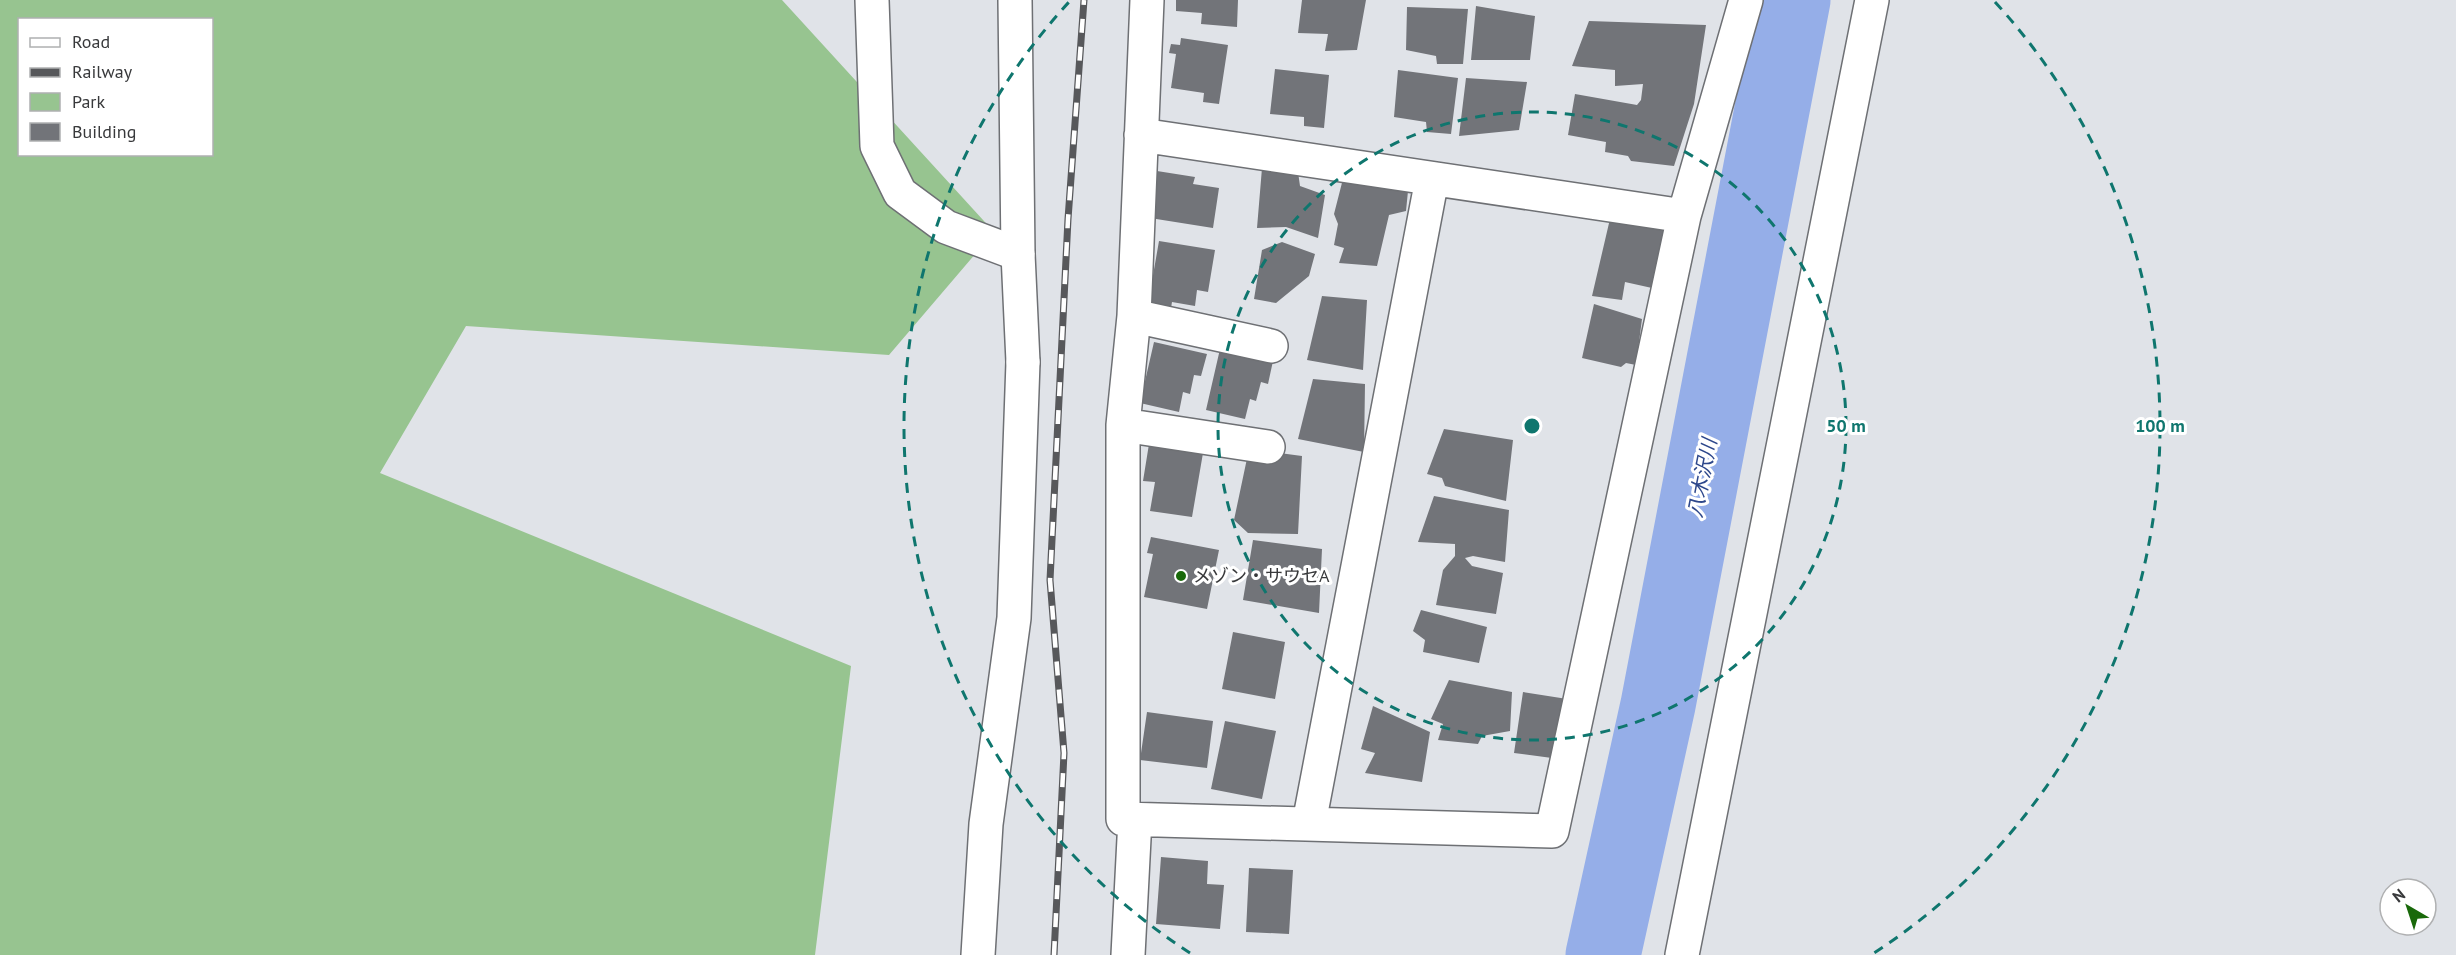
<svg xmlns="http://www.w3.org/2000/svg" width="2456" height="955" font-family="'PT Sans','Noto Sans JP',sans-serif">
	<style>
		.green { fill: #97c490; fill-rule: evenodd }
		.lines { fill: none; stroke-linecap: round; stroke-linejoin: round }
		.river { stroke: #95aee8; stroke-width: 75 }
		.building { fill: #727479 }
		.minor-casing { stroke: #6e7074; stroke-width: 36 }
		.tertiary-casing { stroke: #6e7074; stroke-width: 36 }
		.minor { stroke: #fff; stroke-width: 33 }
		.tertiary { stroke: #fff; stroke-width: 33 }
		.rail-casing { stroke: #57585b; stroke-width: 7 }
		.rail { stroke: #fff; stroke-width: 4.5; stroke-dasharray: 14; stroke-linecap: butt }
		.ring { fill: none; stroke: #0f766e; stroke-width: 3; stroke-dasharray: 10 8 }
		.poi-dot { fill: #19690a; stroke: #fff; stroke-width: 2 }
		.labels { text-anchor: middle; stroke-width: 6; stroke-linejoin: round; paint-order: stroke }
		.poi-label { font-size: 18px; fill: #38393b; stroke: #fff; text-anchor: start }
		.water-label { font-size: 20px; font-style: italic; fill: #2d478b; stroke: #fff }
		.centre { fill: #0f766e; stroke: #fff; stroke-width: 3 }
		.ring-label { font-size: 18px; text-anchor: middle; font-weight: bold; fill: #0f766e; stroke: #fff; stroke-width: 6; stroke-linejoin: round; paint-order: stroke }
	</style>
	<rect width="100%" height="100%" fill="#e0e3e8"/>
	<path class="green" d="M 0,0 L 782,0 L 994,232 L 889,355 L 466,326 L 380,473 L 851,666 L 815,955 L 0,955 ZM 20,20 L 212,20 L 212,154 L 20,154 Z"/>
	<g class="lines">
		<path class="river" d="M 1603,955 L 1658,705 L 1793,0"/>
	</g>
	<path class="building" d="M 1176,0 L 1238,0 L 1237,27 L 1201,24 L 1202,13 L 1176,11 Z
		M 1302,0 L 1366,0 L 1357,50 L 1325,51 L 1328,34 L 1298,33 Z
		M 1476,6 L 1535,16 L 1530,60 L 1471,60 Z
		M 1407,7 L 1468,9 L 1463,64 L 1437,64 L 1436,56 L 1406,50 Z
		M 1589,21 L 1706,25 L 1694,104 L 1674,166 L 1631,161 L 1628,156 L 1605,152 L 1606,142 L 1568,135 L 1575,94 L 1637,105 L 1641,100 L 1643,84 L 1615,86 L 1615,70 L 1572,66 Z
		M 1181,38 L 1228,45 L 1219,104 L 1203,102 L 1204,93 L 1171,88 L 1176,54 L 1169,53 L 1171,44 L 1180,45 Z
		M 1275,69 L 1329,75 L 1324,128 L 1304,126 L 1304,117 L 1270,114 Z
		M 1398,70 L 1458,78 L 1451,134 L 1427,132 L 1426,122 L 1394,117 Z
		M 1466,78 L 1527,82 L 1519,130 L 1459,136 Z
		M 1262,168 L 1298,172 L 1300,186 L 1325,195 L 1318,238 L 1286,227 L 1257,228 Z
		M 1157,171 L 1195,177 L 1193,184 L 1219,188 L 1213,228 L 1150,218 Z
		M 1345,171 L 1409,181 L 1406,211 L 1389,215 L 1377,266 L 1339,263 L 1344,248 L 1334,245 L 1338,224 L 1334,214 Z
		M 1613,206 L 1667,214 L 1652,288 L 1625,282 L 1622,300 L 1592,296 Z
		M 1159,241 L 1215,250 L 1208,292 L 1197,290 L 1195,306 L 1172,302 L 1171,308 L 1148,304 Z
		M 1282,242 L 1315,254 L 1309,276 L 1276,303 L 1254,299 L 1262,250 Z
		M 1322,296 L 1367,300 L 1363,370 L 1307,360 Z
		M 1594,304 L 1642,319 L 1636,365 L 1626,363 L 1621,367 L 1582,358 Z
		M 1154,342 L 1207,354 L 1201,376 L 1194,375 L 1190,394 L 1183,392 L 1179,412 L 1140,403 Z
		M 1220,349 L 1273,361 L 1268,384 L 1261,382 L 1256,401 L 1250,399 L 1245,419 L 1206,410 Z
		M 1313,379 L 1365,384 L 1364,452 L 1298,439 Z
		M 1444,429 L 1513,440 L 1506,501 L 1445,486 L 1442,478 L 1427,474 Z
		M 1149,444 L 1203,453 L 1192,517 L 1150,511 L 1155,482 L 1143,481 Z
		M 1249,449 L 1302,456 L 1298,534 L 1248,533 L 1234,520 Z
		M 1434,496 L 1509,510 L 1505,562 L 1473,556 L 1465,558 L 1472,566 L 1503,573 L 1496,614 L 1436,605 L 1443,570 L 1455,556 L 1455,544 L 1418,542 Z
		M 1151,537 L 1219,550 L 1207,609 L 1144,597 L 1153,554 L 1147,553 Z
		M 1253,540 L 1322,549 L 1319,613 L 1243,600 Z
		M 1421,610 L 1487,627 L 1479,663 L 1423,652 L 1425,640 L 1413,631 Z
		M 1233,632 L 1285,642 L 1275,699 L 1222,689 Z
		M 1449,680 L 1512,692 L 1510,731 L 1482,736 L 1478,744 L 1438,740 L 1443,724 L 1431,719 Z
		M 1523,692 L 1580,701 L 1567,760 L 1514,753 Z
		M 1373,706 L 1430,732 L 1422,782 L 1365,773 L 1375,753 L 1361,749 Z
		M 1147,712 L 1213,721 L 1207,768 L 1140,760 Z
		M 1225,721 L 1276,731 L 1262,799 L 1211,789 Z
		M 1161,857 L 1208,861 L 1207,884 L 1224,885 L 1220,929 L 1156,924 Z
		M 1249,868 L 1293,870 L 1289,934 L 1246,932 Z"/>
	<g class="lines">
		<g class="minor-casing">
			<path id="minor" d="M 872,0 L 877,146 L 900,193 L 946,227 L 1018,254
				M 1147,0 L 1134,316 L 1123,425 L 1123,819 L 1552,831 L 1684,216 L 1746,0
				M 1141,135 L 1684,216
				M 1134,316 L 1271,346
				M 1123,425 L 1268,447
				M 1309,823 L 1432,179
				M 978,955 L 986,824 L 1014,618 L 1023,362
				M 1128,955 L 1135,819"/>
		</g>
		<g class="tertiary-casing">
			<path id="tertiary" d="M 1015,0 L 1018,254 L 1023,362
				M 1682,955 L 1872,0"/>
		</g>
		<use href="#minor" class="minor"/>
		<use href="#tertiary" class="tertiary"/>
		<g class="rail-casing">
			<path id="rail" d="M 1054,955 L 1064,753 L 1050,580 L 1068,219 L 1084,0"/>
		</g>
		<use href="#rail" class="rail"/>
	</g>
	<g class="ring">
		<circle cx="1532" cy="426" r="314"/>
		<path d="M1190 953A628 628 0 0 1 1069 2M1995 2A628 628 0 0 1 1874 953"/>
	</g>
	<circle class="poi-dot" cx="1181" cy="576" r="6"/>
	<g class="labels">
		<g class="poi-label">
			<text x="1193" y="582">メゾン・サウセA</text>
		</g>
		<g class="water-label">
			<text transform="translate(1702 478) rotate(-79)" y="7">八木沢川</text>
		</g>
	</g>
	<circle cx="1532" cy="426" r="9" class="centre"/>
	<g class="ring-label">
		<text x="1846" y="432">50 m</text>
		<text x="2160" y="432">100 m</text>
	</g>
	<rect x="18" y="18" width="195" height="138" fill="#ffffff" stroke="#afb0b1" stroke-width="1.5"/>
	<rect x="30" y="38" width="30" height="9" fill="#ffffff" stroke="#afb0b1" stroke-width="1.5"/>
	<text x="72" y="48" font-size="18" fill="#38393b">Road</text>
	<rect x="30" y="68" width="30" height="9" fill="#57585b" stroke="#afb0b1" stroke-width="1.5"/>
	<text x="72" y="78" font-size="18" fill="#38393b">Railway</text>
	<rect x="30" y="93" width="30" height="18" fill="#97c490" stroke="#afb0b1" stroke-width="1.5"/>
	<text x="72" y="108" font-size="18" fill="#38393b">Park</text>
	<rect x="30" y="123" width="30" height="18" fill="#727479" stroke="#afb0b1" stroke-width="1.5"/>
	<text x="72" y="138" font-size="18" fill="#38393b">Building</text>
	<g transform="translate(2408 907) rotate(321)"><circle r="28" fill="#ffffff" stroke="#afb0b1" stroke-width="1.5"/>
	<path d="M0-4.5L10 22L0 15L-10 22Z" fill="#19690a"/>
	<text y="-9" font-size="16" font-weight="bold" text-anchor="middle" fill="#38393b">N</text>
	</g>
</svg>
